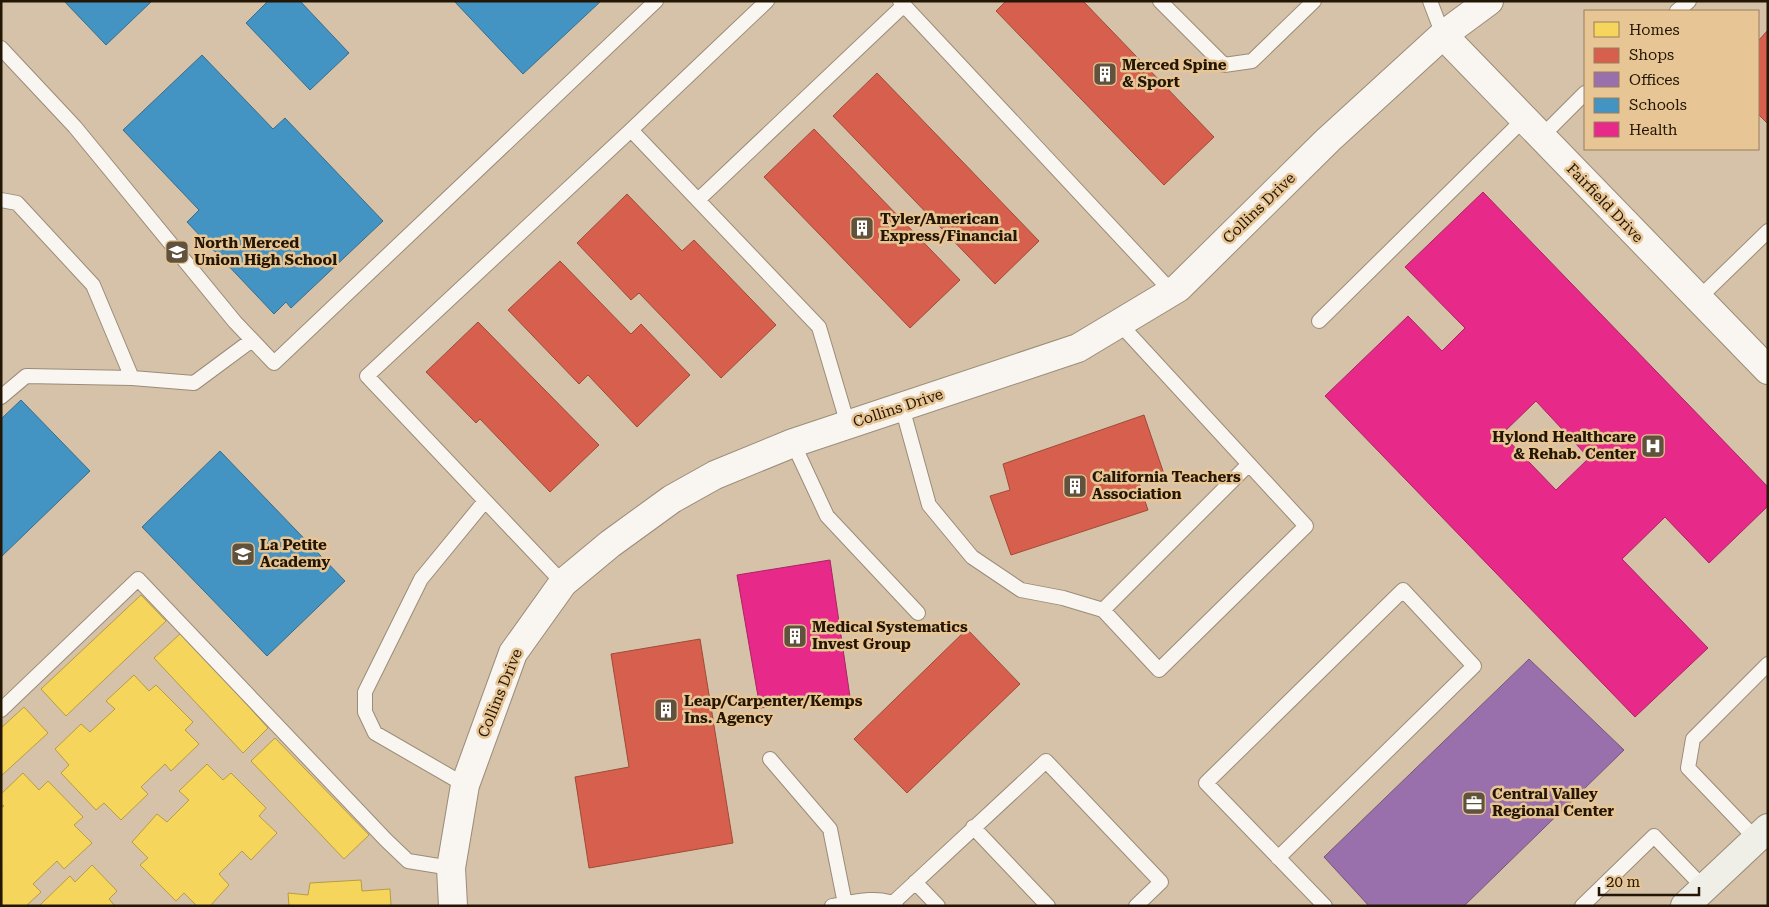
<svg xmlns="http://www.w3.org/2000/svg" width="1769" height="907" font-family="'Roboto Serif',serif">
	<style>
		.homes { fill: #f6d55c; stroke: #b79c42 }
		.shops { fill: #d6604d; stroke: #a04a37 }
		.offices { fill: #9970ab; stroke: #765579 }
		.schools { fill: #4393c3; stroke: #396e8a }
		.health { fill: #e7298a; stroke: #ac2362; fill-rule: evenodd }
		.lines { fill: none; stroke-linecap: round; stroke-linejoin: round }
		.lane-casing { stroke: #9a8c78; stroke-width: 16 }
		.street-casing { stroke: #9a8c78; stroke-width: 30 }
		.secondary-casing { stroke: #9a8c78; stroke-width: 30 }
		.lane { stroke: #f9f6f2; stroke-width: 14 }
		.street { stroke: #f9f6f2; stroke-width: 28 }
		.secondary { stroke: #efefe7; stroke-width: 28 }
		.labels { text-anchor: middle; stroke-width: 5; stroke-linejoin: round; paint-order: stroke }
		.poi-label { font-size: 15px; font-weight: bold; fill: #231604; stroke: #e8c595; text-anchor: start }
		.street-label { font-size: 15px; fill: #231604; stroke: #e8c595 }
	</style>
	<rect width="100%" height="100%" fill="#d5c2a8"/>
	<path class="homes" d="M 141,595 L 166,621 L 66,716 L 41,689 Z
		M 182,632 L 268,728 L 243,753 L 154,658 Z
		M 134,675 L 149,691 L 156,685 L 193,722 L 185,730 L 199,744 L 171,771 L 165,764 L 141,787 L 148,794 L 121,820 L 104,803 L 96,810 L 61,773 L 69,765 L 55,749 L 81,724 L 90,732 L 115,709 L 106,701 Z
		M 24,707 L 48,733 L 1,776 L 1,728 Z
		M 275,738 L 369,835 L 344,859 L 251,761 Z
		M 207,764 L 223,780 L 231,773 L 266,808 L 259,816 L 277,833 L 251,860 L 242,851 L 219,874 L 229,885 L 210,906 L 197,906 L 184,893 L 176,901 L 140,865 L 148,858 L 132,842 L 157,814 L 167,822 L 189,800 L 179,791 Z
		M 23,773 L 39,790 L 48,781 L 83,817 L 74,825 L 92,843 L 64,869 L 57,861 L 33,884 L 41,892 L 26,906 L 2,906 L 1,808 L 4,806 L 1,804 L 1,794 Z
		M 92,865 L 117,891 L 109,899 L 115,906 L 39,906 L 70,876 L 75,882 Z
		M 361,880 L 362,891 L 390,889 L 391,906 L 289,906 L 288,893 L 308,895 L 310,883 Z"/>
	<path class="shops" d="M 1006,1 L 1083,1 L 1214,137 L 1164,185 L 996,11 Z
		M 1768,30 L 1768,124 L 1758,114 L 1758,41 Z
		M 877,73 L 1039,241 L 995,284 L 833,116 Z
		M 814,129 L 960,280 L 910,328 L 764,177 Z
		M 627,194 L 682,251 L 694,240 L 776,325 L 721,378 L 639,293 L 631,300 L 577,243 Z
		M 560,261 L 631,334 L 641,324 L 690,375 L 637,427 L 588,375 L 579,384 L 508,310 Z
		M 478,322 L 599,445 L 550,492 L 480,419 L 476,423 L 426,372 Z
		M 1144,415 L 1164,474 L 1139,483 L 1148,510 L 1011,555 L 990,496 L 1010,490 L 1003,464 Z
		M 967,629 L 1020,684 L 907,793 L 854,739 Z
		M 700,639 L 733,843 L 589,868 L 575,777 L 629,767 L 611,654 Z"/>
	<path class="offices" d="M 1529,659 L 1624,750 L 1464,906 L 1369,906 L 1324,857 Z"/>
	<path class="schools" d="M 64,1 L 152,1 L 106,45 Z
		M 268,1 L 300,1 L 349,53 L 310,90 L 246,23 Z
		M 454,1 L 601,1 L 523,74 Z
		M 202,55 L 273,129 L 285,118 L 383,221 L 291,308 L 286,302 L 274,314 L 187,222 L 199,210 L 123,130 Z
		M 21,400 L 90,471 L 1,557 L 1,419 Z
		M 220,451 L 345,581 L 267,656 L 142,527 Z"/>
	<path class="health" d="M 1483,192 L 1768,487 L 1768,506 L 1709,563 L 1665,517 L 1622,559 L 1708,648 L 1635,717 L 1325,396 L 1408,316 L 1442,351 L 1465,328 L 1405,267 ZM 1536,401 L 1589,458 L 1556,490 L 1502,434 Z
		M 830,560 L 850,697 L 760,708 L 737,575 Z"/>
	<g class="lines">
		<g class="lane-casing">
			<path id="lane" d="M 767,1 L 631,130 L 819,327 L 848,425
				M 900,1 L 1172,292
				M 1160,1 L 1224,65 L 1252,61 L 1314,1
				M 1430,1 L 1443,35
				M 1677,11 L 1689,1
				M 1,48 L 75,127 L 235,322 L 274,363 L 656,1
				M 1541,137 L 1585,93
				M 1,200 L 17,203 L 93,285 L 132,378
				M 698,200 L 904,5
				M 1698,299 L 1768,231
				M 1319,321 L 1524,119
				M 1119,323 L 1306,526 L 1159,670 L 1103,610 L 1249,464
				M 1,397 L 26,376 L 132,378 L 194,383 L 252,340
				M 902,407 L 929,505 L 972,557 L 1021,590 L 1063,598 L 1103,610
				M 793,443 L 827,516 L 918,613
				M 563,583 L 367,376 L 631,130
				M 1,710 L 138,579 L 386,840 L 408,861 L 451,868
				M 770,759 L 830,829 L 845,904
				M 465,785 L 375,733 L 365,712 L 365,692 L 421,579 L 485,501
				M 973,827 L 1048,906
				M 1756,839 L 1688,768 L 1693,739 L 1768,664
				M 1278,858 L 1474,666 L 1403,590 L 1206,783 L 1325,906
				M 915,882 L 938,906
				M 893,903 L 1046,761 L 1161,882 L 1136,906
				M 832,906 C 848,903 883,894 896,906
				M 1582,906 L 1654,836 L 1704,888"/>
		</g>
		<g class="street-casing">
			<path id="street" d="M 1443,35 L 1768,370
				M 453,906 L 451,868 L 465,785 L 513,653 L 563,583 L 610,544 L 672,499 L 715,475 L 793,443 L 1078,348 L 1178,288 L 1328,140 L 1443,35 L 1489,1"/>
		</g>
		<g class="secondary-casing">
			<path id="secondary" d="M 1685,906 L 1768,828"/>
		</g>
		<use href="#lane" class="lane"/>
		<use href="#street" class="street"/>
		<use href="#secondary" class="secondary"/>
	</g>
	<defs>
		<g id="building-square" transform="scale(1.25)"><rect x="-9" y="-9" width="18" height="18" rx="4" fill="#61523d" stroke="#e8c595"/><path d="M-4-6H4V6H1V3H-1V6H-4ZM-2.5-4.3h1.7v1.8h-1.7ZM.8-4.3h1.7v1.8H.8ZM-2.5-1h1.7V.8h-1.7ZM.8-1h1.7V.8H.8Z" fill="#fff"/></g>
		<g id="school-square" transform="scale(1.25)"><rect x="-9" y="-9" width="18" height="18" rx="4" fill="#61523d" stroke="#e8c595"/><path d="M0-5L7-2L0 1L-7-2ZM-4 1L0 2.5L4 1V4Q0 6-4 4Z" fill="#fff"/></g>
		<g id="hospital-square" transform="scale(1.25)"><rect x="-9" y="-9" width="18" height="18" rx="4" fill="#61523d" stroke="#e8c595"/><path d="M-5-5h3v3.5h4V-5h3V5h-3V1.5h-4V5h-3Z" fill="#fff"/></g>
		<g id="office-square" transform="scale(1.25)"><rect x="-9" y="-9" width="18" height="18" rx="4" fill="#61523d" stroke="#e8c595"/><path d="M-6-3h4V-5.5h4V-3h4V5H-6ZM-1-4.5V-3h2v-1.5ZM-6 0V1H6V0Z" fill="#fff"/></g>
	</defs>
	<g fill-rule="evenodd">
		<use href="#building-square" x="1105" y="74"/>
		<use href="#building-square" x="862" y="228"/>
		<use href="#school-square" x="177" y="252"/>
		<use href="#hospital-square" x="1653" y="446"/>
		<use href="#building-square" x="1075" y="486"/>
		<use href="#school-square" x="243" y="554"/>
		<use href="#building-square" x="795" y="636"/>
		<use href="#building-square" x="666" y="710"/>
		<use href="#office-square" x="1474" y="803"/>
	</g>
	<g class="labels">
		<g class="poi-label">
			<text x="1122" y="70">Merced Spine<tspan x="1122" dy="17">&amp; Sport</tspan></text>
			<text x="880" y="224">Tyler/American<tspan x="880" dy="17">Express/Financial</tspan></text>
			<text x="194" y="248">North Merced<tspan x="194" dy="17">Union High School</tspan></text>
			<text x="1636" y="442" text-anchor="end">Hylond Healthcare<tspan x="1636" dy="17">&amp; Rehab. Center</tspan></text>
			<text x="1092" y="482">California Teachers<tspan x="1092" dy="17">Association</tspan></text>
			<text x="260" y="550">La Petite<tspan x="260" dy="17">Academy</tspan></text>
			<text x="812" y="632">Medical Systematics<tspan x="812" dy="17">Invest Group</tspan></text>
			<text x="684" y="706">Leap/Carpenter/Kemps<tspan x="684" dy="17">Ins. Agency</tspan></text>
			<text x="1492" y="799">Central Valley<tspan x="1492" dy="17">Regional Center</tspan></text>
		</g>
		<g class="street-label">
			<text transform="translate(1605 203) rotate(46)" y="5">Fairfield Drive</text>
			<text transform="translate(1259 208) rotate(-44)" y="5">Collins Drive</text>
			<text transform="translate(898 408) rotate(-18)" y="5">Collins Drive</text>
			<text transform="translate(500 693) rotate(-68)" y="5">Collins Drive</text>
		</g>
	</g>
	<rect width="1769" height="907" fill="none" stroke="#231604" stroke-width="5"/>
	<rect x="1584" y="10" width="175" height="140" fill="#e8c595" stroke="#997f5b"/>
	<rect x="1594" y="22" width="25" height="15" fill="#f6d55c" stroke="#997f5b"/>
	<text x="1629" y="35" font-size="15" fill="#231604">Homes</text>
	<rect x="1594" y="48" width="25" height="15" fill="#d6604d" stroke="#997f5b"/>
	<text x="1629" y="60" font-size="15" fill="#231604">Shops</text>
	<rect x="1594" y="72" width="25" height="15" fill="#9970ab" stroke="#997f5b"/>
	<text x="1629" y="85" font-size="15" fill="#231604">Offices</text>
	<rect x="1594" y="98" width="25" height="15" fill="#4393c3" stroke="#997f5b"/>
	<text x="1629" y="110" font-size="15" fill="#231604">Schools</text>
	<rect x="1594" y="122" width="25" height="15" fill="#e7298a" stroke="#997f5b"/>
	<text x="1629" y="135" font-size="15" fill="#231604">Health</text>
	<path d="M1599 887v8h100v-8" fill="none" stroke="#231604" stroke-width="2.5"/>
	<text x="1606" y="887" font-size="15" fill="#231604" stroke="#e8c595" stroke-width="4" paint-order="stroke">20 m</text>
</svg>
